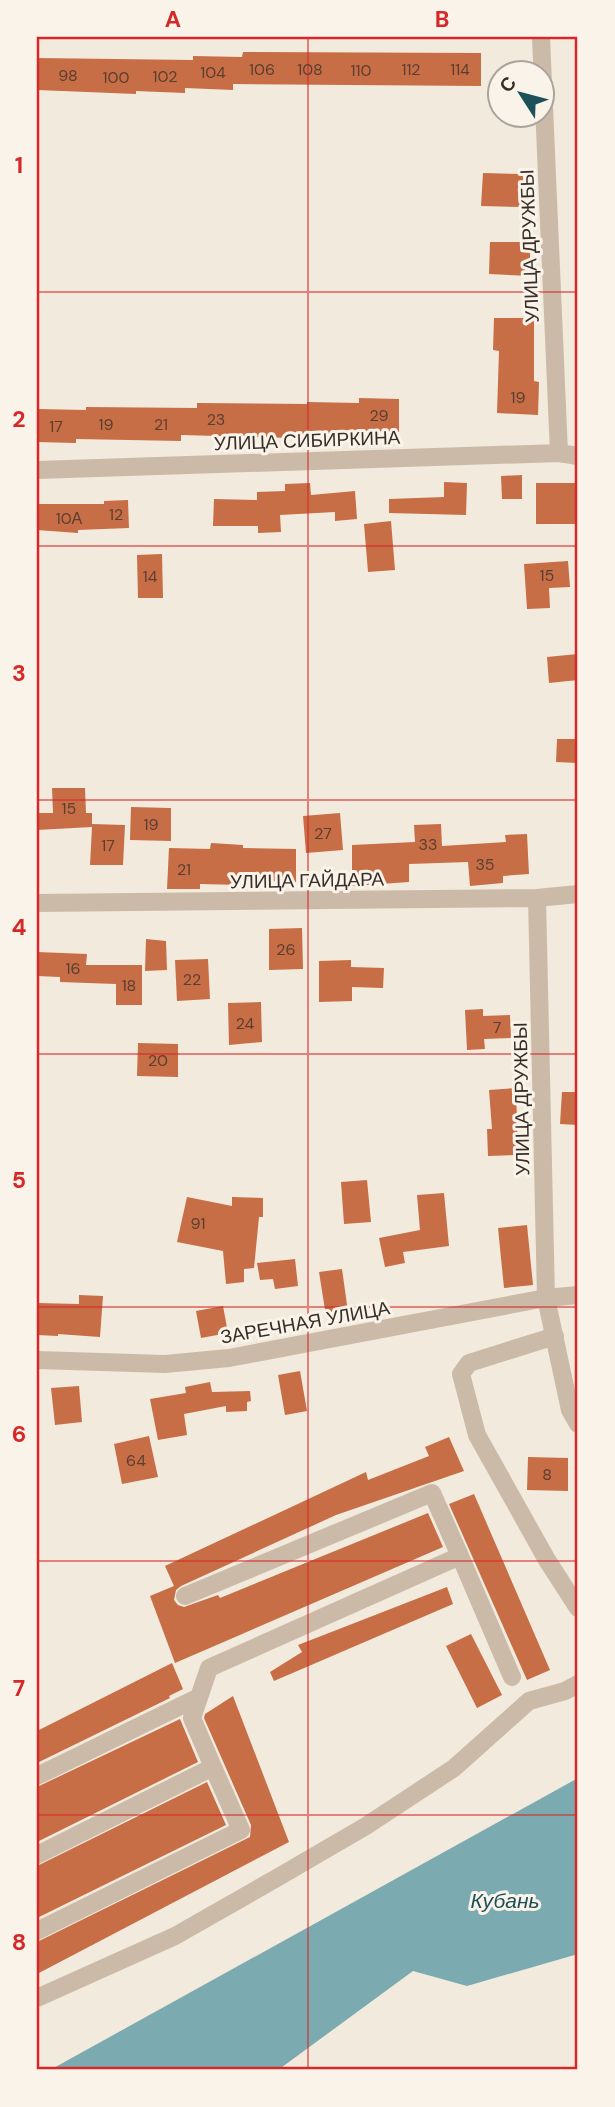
<svg xmlns="http://www.w3.org/2000/svg" width="615" height="2107" font-family="'DM Sans',sans-serif">
	<style>
		.water { fill: #7baab0 }
		.building { fill: #c76e46 }
		.lines { fill: none; stroke-linecap: round; stroke-linejoin: round }
		.minor { stroke: #cbbaa8; stroke-width: 18 }
		.grid { fill: none; stroke: #d62828; stroke-width: 2; stroke-opacity: 0.55 }
		.labels { text-anchor: middle; stroke-width: 6; stroke-linejoin: round; paint-order: stroke }
		.number-label { font-size: 16px; fill: #5b3e30 }
		.street-label { font-size: 19px; fill: #372e28; stroke: #faf3e9 }
		.water-label { font-size: 21px; font-style: italic; fill: #1d5159; stroke: #faf3e9 }
		.neatline { fill: none; stroke: #d62828; stroke-width: 2.5 }
		.grid-label { font-size: 23px; text-anchor: middle; font-weight: bold; fill: #d62828 }
	</style>
	<rect width="100%" height="100%" fill="#f2eadc"/>
	<path class="water" d="M 578,1778 L 578,1954 L 467,1986 L 413,1971 L 278,2070 L 50,2070 Z"/>
	<path class="building" d="M 243,52 L 481,53 L 481,86 L 233,84 L 233,90 L 185,88 L 185,93 L 136,91 L 136,94 L 37,90 L 37,58 L 193,60 L 193,56 L 242,57 Z
		M 483,173 L 523,174 L 523,207 L 481,206 Z
		M 490,242 L 530,242 L 530,276 L 489,274 Z
		M 494,318 L 534,318 L 534,381 L 539,382 L 538,415 L 497,413 L 499,351 L 493,350 Z
		M 359,398 L 399,399 L 399,432 L 347,430 L 347,436 L 291,434 L 291,438 L 181,435 L 181,441 L 76,439 L 76,443 L 37,442 L 37,409 L 86,410 L 86,407 L 197,408 L 197,403 L 307,404 L 307,402 L 359,403 Z
		M 522,475 L 522,499 L 502,499 L 501,476 Z
		M 444,482 L 467,483 L 466,515 L 389,513 L 389,499 L 444,497 Z
		M 310,483 L 311,495 L 355,491 L 357,519 L 335,521 L 335,512 L 280,515 L 281,532 L 258,533 L 258,526 L 213,526 L 214,499 L 257,500 L 257,492 L 285,491 L 285,484 Z
		M 536,483 L 578,483 L 578,524 L 536,524 Z
		M 128,500 L 129,528 L 78,530 L 78,533 L 37,530 L 37,504 L 104,504 L 104,501 Z
		M 391,521 L 395,570 L 368,572 L 364,524 Z
		M 162,554 L 163,598 L 138,598 L 137,555 Z
		M 568,561 L 570,587 L 549,588 L 550,608 L 527,609 L 524,564 Z
		M 578,654 L 578,680 L 549,683 L 547,657 Z
		M 557,739 L 578,739 L 578,763 L 556,762 Z
		M 52,788 L 85,788 L 86,813 L 92,813 L 92,824 L 125,825 L 123,865 L 90,865 L 92,827 L 37,830 L 37,813 L 53,813 Z
		M 131,807 L 171,808 L 171,841 L 130,840 Z
		M 340,813 L 343,850 L 306,853 L 303,816 Z
		M 441,824 L 442,846 L 506,842 L 505,835 L 527,834 L 529,874 L 503,876 L 503,883 L 470,886 L 468,862 L 409,864 L 409,882 L 352,886 L 352,845 L 415,842 L 414,825 Z
		M 211,843 L 243,845 L 243,848 L 296,849 L 296,882 L 241,880 L 241,885 L 200,884 L 200,889 L 167,889 L 169,848 L 210,849 Z
		M 302,928 L 303,969 L 269,970 L 269,929 Z
		M 146,939 L 166,941 L 167,970 L 145,971 Z
		M 37,952 L 87,954 L 86,965 L 142,965 L 142,1005 L 116,1005 L 116,984 L 60,982 L 60,977 L 37,976 Z
		M 208,959 L 210,999 L 177,1001 L 175,960 Z
		M 351,960 L 351,967 L 384,968 L 383,988 L 352,987 L 352,1001 L 319,1002 L 319,961 Z
		M 261,1002 L 262,1042 L 229,1045 L 228,1003 Z
		M 483,1009 L 483,1016 L 510,1015 L 511,1038 L 484,1039 L 485,1049 L 467,1050 L 465,1010 Z
		M 138,1043 L 178,1044 L 178,1077 L 137,1076 Z
		M 516,1088 L 518,1155 L 488,1156 L 487,1129 L 492,1129 L 489,1090 Z
		M 562,1092 L 578,1092 L 578,1125 L 560,1124 Z
		M 367,1180 L 371,1222 L 344,1224 L 341,1182 Z
		M 444,1193 L 449,1246 L 403,1252 L 405,1263 L 385,1267 L 379,1238 L 420,1230 L 417,1195 Z
		M 187,1197 L 232,1206 L 232,1197 L 263,1198 L 263,1217 L 259,1217 L 254,1268 L 244,1269 L 244,1282 L 226,1284 L 223,1251 L 177,1242 Z
		M 527,1225 L 533,1285 L 504,1288 L 498,1228 Z
		M 295,1259 L 298,1286 L 275,1289 L 273,1279 L 260,1280 L 257,1263 Z
		M 342,1269 L 348,1312 L 326,1316 L 319,1272 Z
		M 79,1295 L 103,1296 L 100,1337 L 58,1334 L 58,1336 L 37,1335 L 37,1303 L 79,1304 Z
		M 223,1306 L 228,1333 L 201,1338 L 196,1311 Z
		M 300,1371 L 307,1411 L 285,1415 L 278,1375 Z
		M 210,1382 L 212,1392 L 250,1391 L 251,1401 L 247,1402 L 247,1411 L 226,1412 L 226,1406 L 184,1414 L 187,1435 L 158,1440 L 150,1399 L 186,1393 L 185,1387 Z
		M 79,1386 L 82,1422 L 55,1425 L 51,1388 Z
		M 149,1436 L 158,1477 L 122,1484 L 114,1444 Z
		M 449,1437 L 464,1471 L 336,1515 L 181,1586 L 176,1590 L 174,1600 L 178,1605 L 184,1607 L 218,1595 L 220,1598 L 428,1513 L 443,1547 L 175,1663 L 150,1596 L 174,1586 L 165,1566 L 366,1472 L 368,1480 L 429,1456 L 425,1447 Z
		M 528,1457 L 568,1458 L 568,1491 L 527,1490 Z
		M 474,1494 L 550,1670 L 527,1680 L 449,1504 Z
		M 447,1587 L 453,1604 L 274,1681 L 270,1672 L 302,1652 L 298,1645 Z
		M 471,1634 L 502,1695 L 477,1708 L 446,1646 Z
		M 172,1663 L 183,1689 L 169,1696 L 170,1698 L 37,1763 L 37,1731 Z
		M 233,1696 L 289,1842 L 37,1974 L 37,1942 L 250,1837 L 251,1825 L 204,1718 L 205,1714 Z
		M 180,1719 L 198,1762 L 37,1842 L 37,1787 Z
		M 207,1782 L 226,1825 L 37,1918 L 37,1866 Z"/>
	<g class="lines">
		<path class="minor" d="M 541,37 L 559,453
			M 37,470 L 559,453 L 578,456
			M 537,898 L 546,1298 L 570,1410 L 578,1424
			M 37,903 L 537,898 L 578,894
			M 555,1336 L 469,1363 L 461,1374 L 477,1435 L 547,1560 L 578,1608
			M 37,1360 L 165,1364 L 229,1358 L 546,1298 L 578,1295
			M 460,1556 L 512,1677
			M 37,1776 L 199,1697
			M 37,1855 L 213,1767 L 192,1718 L 209,1668 L 460,1556 L 432,1493 L 185,1596
			M 37,1931 L 241,1830 L 213,1767
			M 37,1998 L 175,1936 L 275,1879 L 366,1826 L 454,1768 L 529,1701 L 565,1691 L 578,1684"/>
	</g>
	<path class="grid" d="M 308,37 L 308,2070M 37,292 L 578,292M 37,546 L 578,546M 37,800 L 578,800M 37,1054 L 578,1054M 37,1307 L 578,1307M 37,1561 L 578,1561M 37,1815 L 578,1815"/>
	<g class="labels">
		<g class="number-label">
			<text x="262" y="75">106</text>
			<text x="310" y="75">108</text>
			<text x="411" y="75">112</text>
			<text x="460" y="75">114</text>
			<text x="361" y="76">110</text>
			<text x="213" y="78">104</text>
			<text x="68" y="81">98</text>
			<text x="165" y="82">102</text>
			<text x="116" y="83">100</text>
			<text x="518" y="403">19</text>
			<text x="379" y="421">29</text>
			<text x="216" y="425">23</text>
			<text x="106" y="430">19</text>
			<text x="161" y="430">21</text>
			<text x="56" y="432">17</text>
			<text x="116" y="520">12</text>
			<text x="69" y="524">10А</text>
			<text x="547" y="581">15</text>
			<text x="150" y="582">14</text>
			<text x="69" y="814">15</text>
			<text x="151" y="830">19</text>
			<text x="323" y="839">27</text>
			<text x="428" y="850">33</text>
			<text x="108" y="851">17</text>
			<text x="485" y="870">35</text>
			<text x="184" y="875">21</text>
			<text x="286" y="955">26</text>
			<text x="73" y="974">16</text>
			<text x="192" y="985">22</text>
			<text x="129" y="991">18</text>
			<text x="245" y="1029">24</text>
			<text x="497" y="1033">7</text>
			<text x="158" y="1066">20</text>
			<text x="198" y="1229">91</text>
			<text x="136" y="1466">64</text>
			<text x="547" y="1480">8</text>
		</g>
		<g class="street-label">
			<text transform="translate(529 246) rotate(-92)" y="7">УЛИЦА ДРУЖБЫ</text>
			<text transform="translate(307 440) rotate(-2)" y="7">УЛИЦА СИБИРКИНА</text>
			<text transform="translate(307 880) rotate(-1)" y="7">УЛИЦА ГАЙДАРА</text>
			<text transform="translate(521 1099) rotate(-91)" y="7">УЛИЦА ДРУЖБЫ</text>
			<text transform="translate(305 1322) rotate(-10)" y="7">ЗАРЕЧНАЯ УЛИЦА</text>
		</g>
		<g class="water-label">
			<text x="505" y="1908">Кубань</text>
		</g>
	</g>
	<rect width="615" height="2107" fill="none" stroke="#faf3e9" stroke-width="77"/>
	<g transform="translate(521 94) rotate(306)"><circle r="33" fill="#faf3e9" stroke="#aca49c" stroke-width="2"/>
	<path d="M0-5L12 26L0 18L-12 26Z" fill="#1d5159"/>
	<text y="-10" font-size="19" font-weight="bold" text-anchor="middle" fill="#372e28">С</text>
	</g>
	<rect x="38" y="38" width="538" height="2030" class="neatline"/>
	<g class="grid-label">
		<text x="173" y="27">A</text>
		<text x="442" y="27">B</text>
		<text x="19" y="173">1</text>
		<text x="19" y="427">2</text>
		<text x="19" y="681">3</text>
		<text x="19" y="935">4</text>
		<text x="19" y="1188">5</text>
		<text x="19" y="1442">6</text>
		<text x="19" y="1696">7</text>
		<text x="19" y="1950">8</text>
	</g>
</svg>
